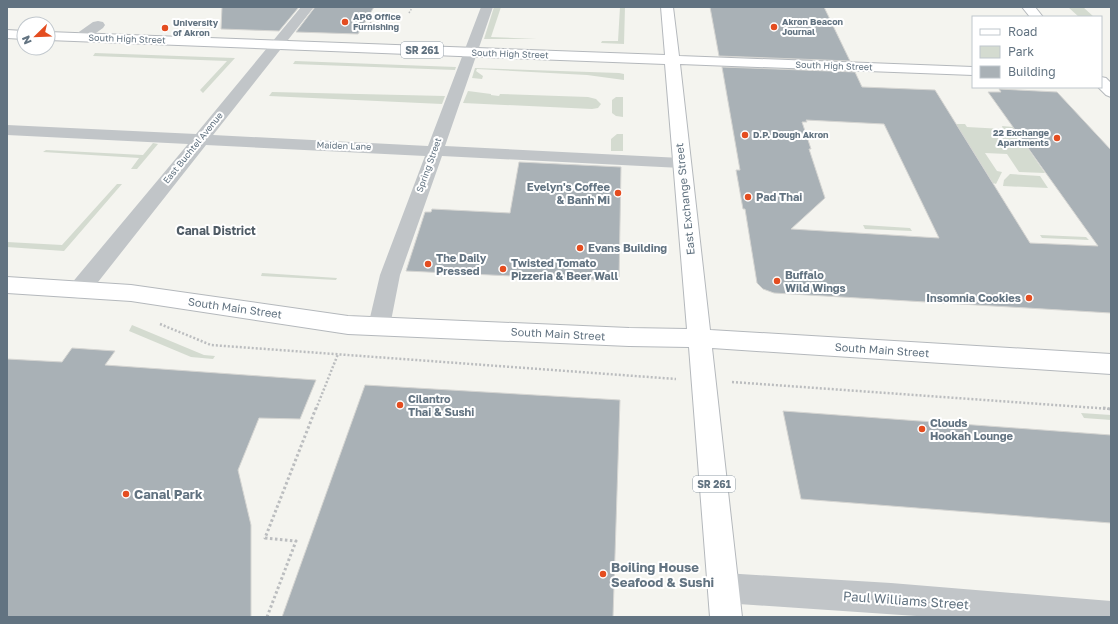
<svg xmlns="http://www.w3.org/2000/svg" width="1118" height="624" font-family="'Golos Text',sans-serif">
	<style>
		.green { fill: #d4dbd0 }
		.building { fill: #a9b1b6; stroke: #d5d5d2; fill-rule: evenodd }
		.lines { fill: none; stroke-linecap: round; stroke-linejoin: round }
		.major-casing { stroke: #b4b8bc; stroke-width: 2 }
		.path-far2 { stroke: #bbbdbf; stroke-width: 1.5; stroke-dasharray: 1.5 1.5; stroke-linecap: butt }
		.path-far1 { stroke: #bbbdbf; stroke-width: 2.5; stroke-dasharray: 2 2; stroke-linecap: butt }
		.path { stroke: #bbbdbf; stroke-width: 3; stroke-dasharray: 2.5 2.5; stroke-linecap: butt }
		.minor { fill: #c1c5c8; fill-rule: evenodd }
		.major { fill: #fff; fill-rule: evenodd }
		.poi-dot { fill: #e44d20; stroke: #fff; stroke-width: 1.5 }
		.labels { text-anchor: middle; stroke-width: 4; stroke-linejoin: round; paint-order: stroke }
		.far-poi-label { font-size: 9px; font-weight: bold; fill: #627381; stroke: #fff; text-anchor: start }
		.far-street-label { font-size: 9px; fill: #627381; stroke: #fff }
		.shield { fill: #fff; stroke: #919da7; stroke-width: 1 }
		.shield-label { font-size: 10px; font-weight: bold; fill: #627381 }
		.poi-label { font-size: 11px; font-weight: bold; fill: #627381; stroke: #fff; text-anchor: start }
		.street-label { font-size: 11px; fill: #627381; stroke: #fff }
		.neighbourhood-label { font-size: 12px; font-weight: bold; fill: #505c66; stroke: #fff }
		.near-poi-label { font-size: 13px; font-weight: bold; fill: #627381; stroke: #fff; text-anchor: start }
		.near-street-label { font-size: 13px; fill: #627381; stroke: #fff }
	</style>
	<rect width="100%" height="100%" fill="#f4f4ef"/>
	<path class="green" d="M 494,7 L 501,7 L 491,37 L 537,39 L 484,39 Z
		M 620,7 L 625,7 L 624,44 L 601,43 L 602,41 L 618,41 Z
		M 1068,7 L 1083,7 L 1094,17 L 1079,17 Z
		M 95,53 L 235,58 L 203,93 L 200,90 L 227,61 L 93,56 Z
		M 295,61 L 456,67 L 455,70 L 293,64 Z
		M 475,68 L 619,73 L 624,74 L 624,80 L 587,75 L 477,69 L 476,71 L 483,76 L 482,79 L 472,78 Z
		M 468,91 L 491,94 L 491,95 L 499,96 L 500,94 L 588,97 L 596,99 L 601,104 L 598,108 L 592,109 L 463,103 Z
		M 272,92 L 445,96 L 442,104 L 269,96 Z
		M 616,97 L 623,97 L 623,117 L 616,116 L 612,113 L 612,100 Z
		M 956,124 L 965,124 L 967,127 L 1003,129 L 1002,126 L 1013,127 L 1045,173 L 1019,172 L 1007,154 L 985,153 L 997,171 L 1002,172 L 996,184 L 993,183 Z
		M 617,134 L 623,134 L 623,151 L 611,151 L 611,139 Z
		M 153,143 L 158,144 L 137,169 L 131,169 L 139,158 L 43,152 L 46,150 L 143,155 Z
		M 1010,174 L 1040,176 L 1048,188 L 1003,186 L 1004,180 Z
		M 117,184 L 122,184 L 64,251 L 7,247 L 7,242 L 62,245 Z
		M 863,225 L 910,228 L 912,231 L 865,229 Z
		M 1040,235 L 1086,237 L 1089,240 L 1042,238 Z
		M 262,273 L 337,278 L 336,280 L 261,276 Z
		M 132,325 L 204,355 L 215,356 L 213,359 L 191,357 L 129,331 Z
		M 1081,413 L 1111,415 L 1111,420 L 1084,418 Z"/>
	<path class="building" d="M 222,7 L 299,7 L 279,31 L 221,29 Z
		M 315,7 L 374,7 L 358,34 L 296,32 Z
		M 710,7 L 824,7 L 850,61 L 719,56 Z
		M 722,67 L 855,72 L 862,87 L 935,90 L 1030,243 L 1098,246 L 988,92 L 1001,92 L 999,89 L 1057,92 L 1111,150 L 1111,313 L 774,293 L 763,289 L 757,283 L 745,209 L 743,209 L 736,170 L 740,170 ZM 806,120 L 884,124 L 939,238 L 791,229 L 825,198 L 809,149 L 811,149 L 802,122 L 807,122 Z
		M 519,162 L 621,167 L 619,281 L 406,271 L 425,212 L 431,212 L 432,209 L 510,213 Z
		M 72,348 L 115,351 L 105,365 L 316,380 L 300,419 L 259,418 L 238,470 L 251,525 L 251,617 L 7,617 L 7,359 L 62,362 Z
		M 365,385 L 620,400 L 613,617 L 282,617 Z
		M 783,411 L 1111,435 L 1111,523 L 801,499 Z"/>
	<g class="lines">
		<g class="major-casing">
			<path id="major" d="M 661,7 L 673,7 L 679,56 L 973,67 L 973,75 L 680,64 L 710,330 L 1111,354 L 1111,374 L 712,348 L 742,617 L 710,617 L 689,347 L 629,346 L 348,334 L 131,301 L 7,293 L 7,277 L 131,285 L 348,316 L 629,328 L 687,329 L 665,64 L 48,40 L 48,32 L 665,55 Z
				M 1022,7 L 1035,7 L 1043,17 L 1030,17 Z
				M 7,30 L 24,31 L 24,39 L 7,38 Z
				M 1101,77 L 1106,78 L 1111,83 L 1111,97 L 1106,95 L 1098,87 L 1101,87 Z"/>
		</g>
		<path class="path-far2" d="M 409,13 L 412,8
			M 370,22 L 372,23"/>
		<path class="path-far1" d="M 160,324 L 211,345 L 676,379
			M 732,382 L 1111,409
			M 316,409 L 338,354"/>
		<path class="path" d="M 1103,408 L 1111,409
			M 267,617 L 296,541 L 265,538 L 316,408"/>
		<path class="minor" d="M 301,7 L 314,7 L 213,135 L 428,146 L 481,7 L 493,7 L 445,146 L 681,158 L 687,159 L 690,163 L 687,167 L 681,168 L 442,156 L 400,275 L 390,326 L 387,332 L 379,335 L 371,332 L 368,326 L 380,275 L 425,156 L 206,145 L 87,296 L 79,298 L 71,296 L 68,290 L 71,284 L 188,144 L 7,135 L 7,125 L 196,134 Z
			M 40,19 L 45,20 L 46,24 L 31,24 L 33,21 Z
			M 98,21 L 103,22 L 105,25 L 103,28 L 86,40 L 76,40 L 74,37 L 76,34 L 93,22 Z
			M 724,573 L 891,583 L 1111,601 L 1111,617 L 931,617 L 724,603 L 713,599 L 709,588 L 713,577 Z"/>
		<use href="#major" class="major"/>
	</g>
	<g class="poi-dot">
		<circle cx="345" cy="22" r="4"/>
		<circle cx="774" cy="27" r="4"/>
		<circle cx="165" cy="28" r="4"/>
		<circle cx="745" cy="135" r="4"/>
		<circle cx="1057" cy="138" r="4"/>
		<circle cx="618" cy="193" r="4"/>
		<circle cx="748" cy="197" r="4"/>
		<circle cx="580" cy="248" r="4"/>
		<circle cx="428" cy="264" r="4"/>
		<circle cx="503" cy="269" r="4"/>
		<circle cx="777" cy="281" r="4"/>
		<circle cx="1029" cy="298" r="4"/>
		<circle cx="400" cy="405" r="4"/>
		<circle cx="922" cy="429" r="4"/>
		<circle cx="126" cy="494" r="4"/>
		<circle cx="603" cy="574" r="4"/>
	</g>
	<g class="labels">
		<g class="far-poi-label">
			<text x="353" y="20">APG Office<tspan x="353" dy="10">Furnishing</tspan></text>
			<text x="782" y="25">Akron Beacon<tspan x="782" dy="10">Journal</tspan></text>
			<text x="173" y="26">University<tspan x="173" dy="10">of Akron</tspan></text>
			<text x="1049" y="136" text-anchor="end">22 Exchange<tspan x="1049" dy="10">Apartments</tspan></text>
			<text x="753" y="138">D.P. Dough Akron</text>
		</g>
		<g class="far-street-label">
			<text transform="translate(127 39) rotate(2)" y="3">South High Street</text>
			<text transform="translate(510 54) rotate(2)" y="3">South High Street</text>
			<text transform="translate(834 66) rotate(2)" y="3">South High Street</text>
			<text transform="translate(344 146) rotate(2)" y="3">Maiden Lane</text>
			<text transform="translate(193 148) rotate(-51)" y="3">East Buchtel Avenue</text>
			<text transform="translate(429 165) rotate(-70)" y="3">Spring Street</text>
		</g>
		<g class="shield">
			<rect x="401" y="42" width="42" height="16" rx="3"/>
			<rect x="693" y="476" width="42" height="16" rx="3"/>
		</g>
		<g class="shield-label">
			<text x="422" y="54">SR 261</text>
			<text x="714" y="488">SR 261</text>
		</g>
		<g class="poi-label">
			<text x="610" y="191" text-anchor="end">Evelyn's Coffee<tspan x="610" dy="13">&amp; Banh Mi</tspan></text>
			<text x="756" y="201">Pad Thai</text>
			<text x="588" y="252">Evans Building</text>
			<text x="436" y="262">The Daily<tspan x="436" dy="13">Pressed</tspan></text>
			<text x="511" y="267">Twisted Tomato<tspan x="511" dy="13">Pizzeria &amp; Beer Wall</tspan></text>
			<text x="785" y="279">Buffalo<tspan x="785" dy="13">Wild Wings</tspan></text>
			<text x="1021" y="302" text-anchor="end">Insomnia Cookies</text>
			<text x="408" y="403">Cilantro<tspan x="408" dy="13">Thai &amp; Sushi</tspan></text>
			<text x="930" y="427">Clouds<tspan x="930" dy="13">Hookah Lounge</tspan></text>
		</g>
		<g class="street-label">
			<text transform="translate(685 199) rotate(-96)" y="4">East Exchange Street</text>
			<text transform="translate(235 308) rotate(8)" y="4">South Main Street</text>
			<text transform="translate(558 334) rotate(3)" y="4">South Main Street</text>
			<text transform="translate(882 350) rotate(4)" y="4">South Main Street</text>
		</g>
		<g class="neighbourhood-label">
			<text x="216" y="235">Canal District</text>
		</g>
		<g class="near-poi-label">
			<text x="134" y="499">Canal Park</text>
			<text x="611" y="572">Boiling House<tspan x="611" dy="15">Seafood &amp; Sushi</tspan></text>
		</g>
		<g class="near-street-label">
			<text transform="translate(906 600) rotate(4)" y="5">Paul Williams Street</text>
		</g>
	</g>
	<rect width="1118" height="624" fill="none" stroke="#627381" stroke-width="16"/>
	<rect x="972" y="16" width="130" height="72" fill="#ffffff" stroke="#c0c7cd"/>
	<rect x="980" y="29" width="20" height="6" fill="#ffffff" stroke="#c0c7cd"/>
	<text x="1008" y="36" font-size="12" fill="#627381">Road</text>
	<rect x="980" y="46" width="20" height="12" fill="#d4dbd0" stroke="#c0c7cd"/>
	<text x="1008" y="56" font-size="12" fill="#627381">Park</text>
	<rect x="980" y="66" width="20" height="12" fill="#a9b1b6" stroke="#c0c7cd"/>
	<text x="1008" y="76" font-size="12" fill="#627381">Building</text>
	<g transform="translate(36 36) rotate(247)"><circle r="19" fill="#ffffff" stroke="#c0c7cd"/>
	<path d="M0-3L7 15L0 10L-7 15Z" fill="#e44d20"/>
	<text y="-6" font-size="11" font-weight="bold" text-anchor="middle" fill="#627381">N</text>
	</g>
</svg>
